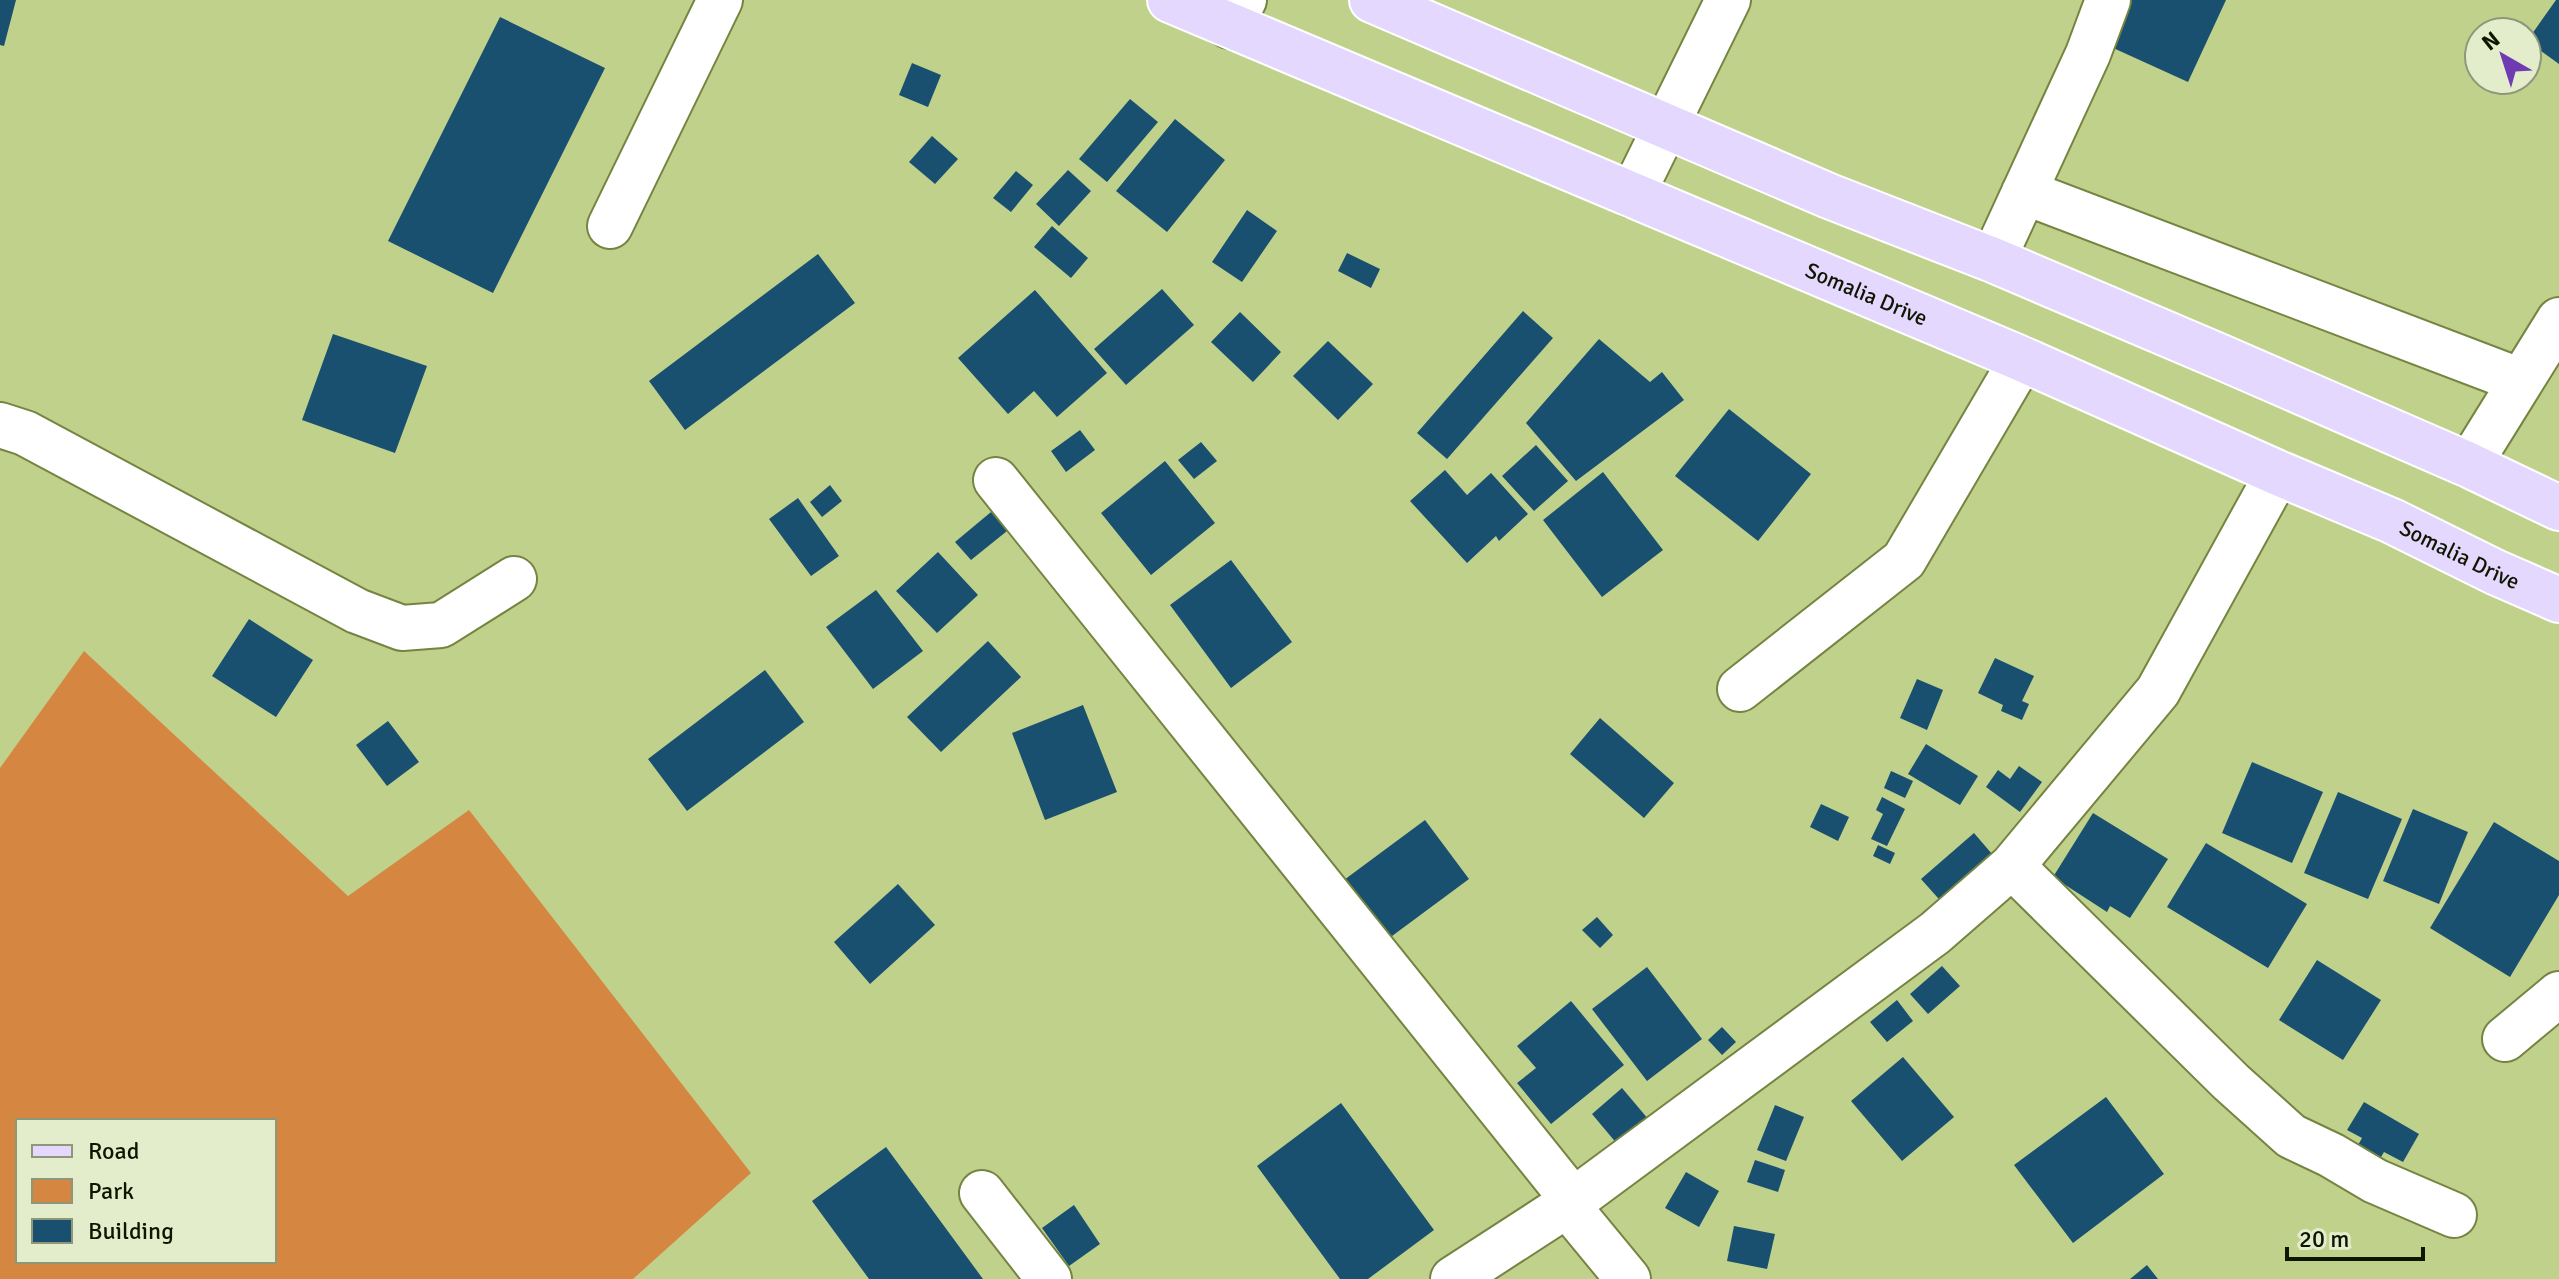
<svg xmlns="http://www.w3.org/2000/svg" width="2559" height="1279" font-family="Signika,sans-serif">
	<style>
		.green { fill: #d58742; fill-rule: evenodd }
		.building { fill: #195070 }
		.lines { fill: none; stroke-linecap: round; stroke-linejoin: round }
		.minor-casing { stroke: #758441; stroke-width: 48 }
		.major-casing { stroke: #fff; stroke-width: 48 }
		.minor { stroke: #fff; stroke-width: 44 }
		.major { stroke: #e5d8ff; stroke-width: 44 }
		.labels { text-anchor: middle; stroke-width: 8; stroke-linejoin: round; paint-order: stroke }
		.street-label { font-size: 22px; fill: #101500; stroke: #e4edcb }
	</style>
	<rect width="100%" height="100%" fill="#c0d18c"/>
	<path class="green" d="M 84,651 L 348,896 L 469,810 L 751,1173 L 633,1279 L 0,1279 L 0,768 ZM 18,1121 L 274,1121 L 274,1261 L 18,1261 Z"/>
	<path class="building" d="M 0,0 L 16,0 L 4,46 L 0,45 Z
		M 2132,0 L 2226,0 L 2188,82 L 2111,47 Z
		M 2556,0 L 2559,0 L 2559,64 L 2527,41 Z
		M 500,17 L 605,68 L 493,293 L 388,241 Z
		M 912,63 L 941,75 L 928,107 L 899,95 Z
		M 1130,99 L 1158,122 L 1107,182 L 1079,159 Z
		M 1175,119 L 1225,160 L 1167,232 L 1116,191 Z
		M 932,136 L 958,159 L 935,184 L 909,162 Z
		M 1068,170 L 1091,191 L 1059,226 L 1036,204 Z
		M 1016,171 L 1033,185 L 1011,212 L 993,198 Z
		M 1247,210 L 1277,231 L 1242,282 L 1212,262 Z
		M 1052,226 L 1088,258 L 1071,278 L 1034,247 Z
		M 1347,253 L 1380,269 L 1371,288 L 1338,271 Z
		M 818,254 L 855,303 L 685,430 L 649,381 Z
		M 1162,289 L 1194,325 L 1126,385 L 1094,349 Z
		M 1035,290 L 1107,373 L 1057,417 L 1034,391 L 1008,414 L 958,358 Z
		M 1523,311 L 1553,338 L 1447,459 L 1417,433 Z
		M 1240,312 L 1281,352 L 1253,382 L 1211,342 Z
		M 333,334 L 427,366 L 395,453 L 302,420 Z
		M 1599,339 L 1650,382 L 1662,372 L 1684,400 L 1576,481 L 1526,423 Z
		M 1328,341 L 1373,384 L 1338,420 L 1293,376 Z
		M 1729,409 L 1811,474 L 1758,541 L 1675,476 Z
		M 1080,430 L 1095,450 L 1066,472 L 1051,451 Z
		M 1201,442 L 1217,461 L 1194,479 L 1178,460 Z
		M 1536,445 L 1568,481 L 1534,511 L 1502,476 Z
		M 1165,461 L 1215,523 L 1151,575 L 1101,513 Z
		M 1445,470 L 1467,495 L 1491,473 L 1528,514 L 1499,541 L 1496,536 L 1467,563 L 1410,501 Z
		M 1603,472 L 1663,550 L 1602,597 L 1543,520 Z
		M 830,485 L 842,501 L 822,517 L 810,502 Z
		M 798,498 L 839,556 L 811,576 L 769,519 Z
		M 991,512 L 1007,531 L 971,560 L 955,542 Z
		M 938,552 L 978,595 L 937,633 L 896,591 Z
		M 1231,560 L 1292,642 L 1231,688 L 1170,605 Z
		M 876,590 L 923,651 L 873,689 L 826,627 Z
		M 249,619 L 313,660 L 276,717 L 212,676 Z
		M 988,641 L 1021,677 L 941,752 L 907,717 Z
		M 1995,658 L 2034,676 L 2022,701 L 2029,704 L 2022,720 L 2001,711 L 2003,705 L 1978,693 Z
		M 765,670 L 804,722 L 687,811 L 648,759 Z
		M 1917,679 L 1943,690 L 1927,730 L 1900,718 Z
		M 1083,705 L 1117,792 L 1045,820 L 1012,733 Z
		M 1600,718 L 1674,783 L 1644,818 L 1570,754 Z
		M 388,721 L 419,762 L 387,786 L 356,745 Z
		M 1926,744 L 1978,776 L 1960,805 L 1908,774 Z
		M 2252,762 L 2323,792 L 2292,863 L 2222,833 Z
		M 2019,766 L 2042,782 L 2020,812 L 1986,787 L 1998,770 L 2010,779 Z
		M 1891,771 L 1913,781 L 1905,798 L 1884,788 Z
		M 2338,792 L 2402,819 L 2368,899 L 2304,873 Z
		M 1882,797 L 1905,809 L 1887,846 L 1871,839 L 1883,814 L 1876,810 Z
		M 1821,804 L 1849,817 L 1838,841 L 1810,827 Z
		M 2413,809 L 2468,832 L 2439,904 L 2383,881 Z
		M 2093,813 L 2168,859 L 2130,918 L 2110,906 L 2107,912 L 2053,877 Z
		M 1425,820 L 1469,879 L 1388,939 L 1344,880 Z
		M 2494,822 L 2559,861 L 2559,895 L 2510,977 L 2430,928 Z
		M 1974,833 L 1998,861 L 1946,907 L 1921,879 Z
		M 2206,843 L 2307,904 L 2268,968 L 2167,907 Z
		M 1878,845 L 1895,853 L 1890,864 L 1873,856 Z
		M 898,884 L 935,925 L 870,984 L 834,942 Z
		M 1597,917 L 1613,935 L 1600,948 L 1582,930 Z
		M 2317,960 L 2381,1000 L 2343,1060 L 2279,1020 Z
		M 1942,966 L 1960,986 L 1928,1014 L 1910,994 Z
		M 1647,967 L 1702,1039 L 1647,1081 L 1592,1009 Z
		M 1897,1000 L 1913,1021 L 1887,1042 L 1870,1022 Z
		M 1571,1001 L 1624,1065 L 1551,1124 L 1517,1083 L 1536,1068 L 1517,1046 Z
		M 1722,1027 L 1736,1042 L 1722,1055 L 1708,1040 Z
		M 1903,1057 L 1954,1117 L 1902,1161 L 1851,1101 Z
		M 1622,1088 L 1649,1120 L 1618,1145 L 1592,1114 Z
		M 2106,1097 L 2164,1174 L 2073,1243 L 2014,1165 Z
		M 2364,1102 L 2419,1134 L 2403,1162 L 2384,1152 L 2374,1169 L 2352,1156 L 2362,1138 L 2347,1130 Z
		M 1341,1103 L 1434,1230 L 1368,1279 L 1340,1279 L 1257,1166 Z
		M 1775,1105 L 1804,1117 L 1786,1161 L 1757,1150 Z
		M 886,1147 L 983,1279 L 869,1279 L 812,1201 Z
		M 1755,1160 L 1785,1170 L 1778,1192 L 1747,1182 Z
		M 1686,1172 L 1719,1191 L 1699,1227 L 1665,1208 Z
		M 1074,1205 L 1100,1244 L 1069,1266 L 1042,1228 Z
		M 1734,1226 L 1775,1234 L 1767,1269 L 1727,1261 Z
		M 2147,1265 L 2158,1279 L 2130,1279 Z"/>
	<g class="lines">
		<g class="minor-casing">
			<path id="minor" d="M 1229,26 L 1244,0
				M 2024,192 L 2521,381
				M 1632,195 L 1728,0
				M 610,226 L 720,0
				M 1993,260 L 2088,54 L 2108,0
				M 0,425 L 25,433 L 357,611 L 402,628 L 441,625 L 514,579
				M 2469,465 L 2559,320
				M 996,480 L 1573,1200
				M 1740,689 L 1904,560 L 2022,359
				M 2012,866 L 2231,1082 L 2291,1136 L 2331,1155 L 2375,1181 L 2454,1215
				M 2505,1039 L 2559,994
				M 982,1193 L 1049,1279
				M 1567,1205 L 1628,1279
				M 1453,1279 L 1567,1205 L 1935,933 L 2012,866 L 2158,691 L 2278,473"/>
		</g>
		<g class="major-casing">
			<g id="major">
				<path id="s1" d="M 1170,0 L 2022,359 L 2278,473 L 2392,521 L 2495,572 L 2559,600"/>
				<path d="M 1372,0 L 1829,196 L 1993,260 L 2221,357 L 2469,465 L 2559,508"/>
			</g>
		</g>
		<use href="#minor" class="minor"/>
		<use href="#major" class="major"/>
	</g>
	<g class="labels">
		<g class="street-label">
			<text dy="8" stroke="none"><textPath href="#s1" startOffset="756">Somalia Drive</textPath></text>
			<text dy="8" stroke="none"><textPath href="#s1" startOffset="1404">Somalia Drive</textPath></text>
		</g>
	</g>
	<rect x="16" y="1119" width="260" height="144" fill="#e4edcb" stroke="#8f977a" stroke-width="2"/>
	<rect x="32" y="1145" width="40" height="12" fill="#e5d8ff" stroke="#8f977a" stroke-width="2"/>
	<text x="88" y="1159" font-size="24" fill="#101500">Road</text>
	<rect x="32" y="1179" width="40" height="24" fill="#d58742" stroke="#8f977a" stroke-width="2"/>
	<text x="88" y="1199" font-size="24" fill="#101500">Park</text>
	<rect x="32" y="1219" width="40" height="24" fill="#195070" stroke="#8f977a" stroke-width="2"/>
	<text x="88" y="1239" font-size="24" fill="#101500">Building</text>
	<g transform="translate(2503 56) rotate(321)"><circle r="38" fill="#e4edcb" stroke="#8f977a" stroke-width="2"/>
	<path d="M0-6L14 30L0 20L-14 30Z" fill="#6f3bb2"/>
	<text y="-12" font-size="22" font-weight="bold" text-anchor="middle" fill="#101500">N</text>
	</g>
	<path d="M2287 1247v12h136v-12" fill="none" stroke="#101500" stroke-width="4"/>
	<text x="2299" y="1247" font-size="24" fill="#101500" stroke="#e4edcb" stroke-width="6" paint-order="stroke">20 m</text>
</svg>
